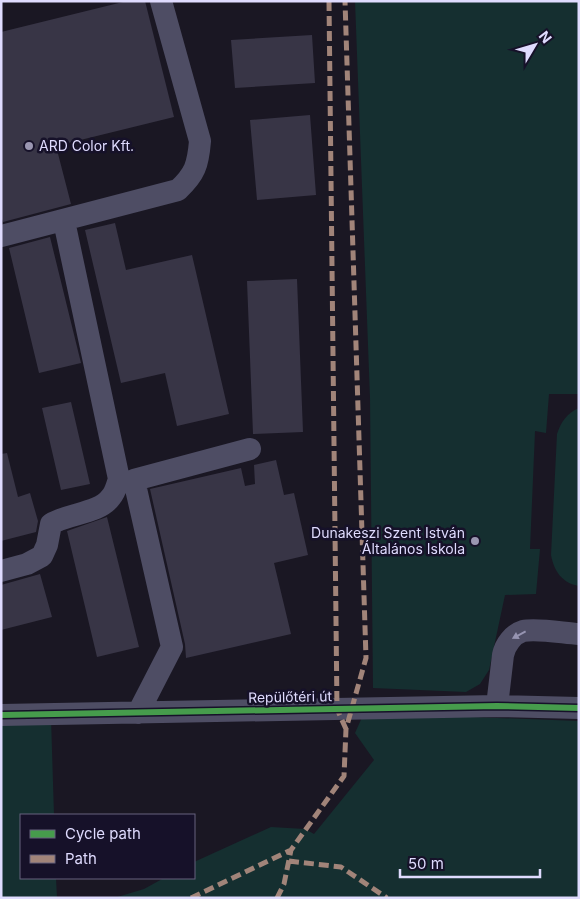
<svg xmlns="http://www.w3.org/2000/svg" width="580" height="899" font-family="Inter,sans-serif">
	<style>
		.green { fill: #152f30 }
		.building { fill: #383546 }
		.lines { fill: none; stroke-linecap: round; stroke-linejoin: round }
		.minor { stroke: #4e4d64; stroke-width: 22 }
		.quiet { stroke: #a18479; stroke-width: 5; stroke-dasharray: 10 5; stroke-linecap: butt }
		.cycleway-casing { stroke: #161129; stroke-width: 9 }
		.cycleway { stroke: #469c4c; stroke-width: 6 }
		.oneway { fill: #9694b1 }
		.poi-dot { fill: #9a96b1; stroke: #161129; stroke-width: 2 }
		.labels { text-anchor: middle; stroke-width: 5; stroke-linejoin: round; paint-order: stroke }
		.poi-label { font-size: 14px; fill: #dfdbfe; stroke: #161129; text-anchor: start }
		.street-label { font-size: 14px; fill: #dfdbfe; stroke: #161129 }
	</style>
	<rect width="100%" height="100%" fill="#1a1723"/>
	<path class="green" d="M 355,1 L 579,1 L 579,394 L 549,394 L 546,433 L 535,431 L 530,549 L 540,549 L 536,594 L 505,595 L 489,670 L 480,684 L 466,692 L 373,688 L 370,398 Z
		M 579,408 L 579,586 C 562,583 554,571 551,555 L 557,434 C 561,422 567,413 579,408 Z
		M 364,713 L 579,721 L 579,898 L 114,898 L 144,889 L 164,878 L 194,878 L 194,862 L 271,827 L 305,829 L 314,834 L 374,760 L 355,733 Z
		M 51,718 L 54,815 L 21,815 L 21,878 L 56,878 L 57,898 L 1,898 L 1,723 Z"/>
	<path class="building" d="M 127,1 L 145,1 L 174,117 L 56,146 L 71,204 L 3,222 L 1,216 L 1,32 Z
		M 312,35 L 315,83 L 235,88 L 231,40 Z
		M 310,115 L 316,195 L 257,200 L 250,120 Z
		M 115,223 L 126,270 L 192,255 L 229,414 L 177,426 L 165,373 L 121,383 L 85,230 Z
		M 50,237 L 81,363 L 39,373 L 9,248 Z
		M 297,279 L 303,432 L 253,434 L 247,281 Z
		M 71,402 L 90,484 L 61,490 L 42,408 Z
		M 7,453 L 18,497 L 30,493 L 38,521 L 36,532 L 1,541 L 1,454 Z
		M 276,460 L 284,495 L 294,493 L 308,555 L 274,563 L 291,634 L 186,658 L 185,644 L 150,489 L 241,468 L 245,486 L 255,484 L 254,465 Z
		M 107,517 L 139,647 L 97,657 L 67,531 Z
		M 40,574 L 52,617 L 1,630 L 1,585 Z"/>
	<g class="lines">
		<path class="minor" d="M 1,236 L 178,190 C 195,174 198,165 200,141 L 161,1
			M 1,571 L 27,564 L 42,556 L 47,545 L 51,524 C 68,513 99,514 111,497 C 115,493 117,485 119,479 L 64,221
			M 497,706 L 503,655 C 505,645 513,634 523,631 C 537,628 563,633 579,634
			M 138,713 L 172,647 L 134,480 L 250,449
			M 1,715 L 497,706 L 579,708"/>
		<path class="quiet" d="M 329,1 L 337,709 L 346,729
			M 289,861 L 341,867 L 387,898
			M 191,898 L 291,850
			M 277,898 L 284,884 L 291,850 L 344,776 L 346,729 L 366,658 L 345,1"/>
		<g class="cycleway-casing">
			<path id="cycleway" d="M 1,715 L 497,706 L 579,708"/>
		</g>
		<use href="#cycleway" class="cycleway"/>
	</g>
	<defs><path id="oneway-solid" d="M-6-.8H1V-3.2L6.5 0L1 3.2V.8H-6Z" transform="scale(1.25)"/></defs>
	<use class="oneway" href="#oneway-solid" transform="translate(519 635) rotate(152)"/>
	<g class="poi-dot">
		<circle cx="29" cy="146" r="5"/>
		<circle cx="475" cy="541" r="5"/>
	</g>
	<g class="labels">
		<g class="poi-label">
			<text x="39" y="151">ARD Color Kft.</text>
			<text x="465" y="538" text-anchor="end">Dunakeszi Szent István<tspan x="465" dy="16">Általános Iskola</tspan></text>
		</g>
		<g class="street-label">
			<text transform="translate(290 697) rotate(-1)" y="5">Repülőtéri út</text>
		</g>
	</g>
	<rect width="580" height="899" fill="none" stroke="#dfdbfe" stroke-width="5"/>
	<rect x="20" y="814" width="175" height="65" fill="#161129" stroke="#66627e"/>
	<rect x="30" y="830" width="25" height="8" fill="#469c4c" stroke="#66627e"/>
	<text x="65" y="839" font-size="15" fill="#dfdbfe">Cycle path</text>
	<rect x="30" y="855" width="25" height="8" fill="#a18479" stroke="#66627e"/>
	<text x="65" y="864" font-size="15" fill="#dfdbfe">Path</text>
	<g transform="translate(535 45) rotate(52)" stroke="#161129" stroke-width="4" paint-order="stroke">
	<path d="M0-4L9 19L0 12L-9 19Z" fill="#dfdbfe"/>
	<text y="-8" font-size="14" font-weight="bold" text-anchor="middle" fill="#dfdbfe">N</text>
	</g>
	<path d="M400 869v8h140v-8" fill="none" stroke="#dfdbfe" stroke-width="2.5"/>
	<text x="408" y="869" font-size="15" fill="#dfdbfe" stroke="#161129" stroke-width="4" paint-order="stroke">50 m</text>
</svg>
